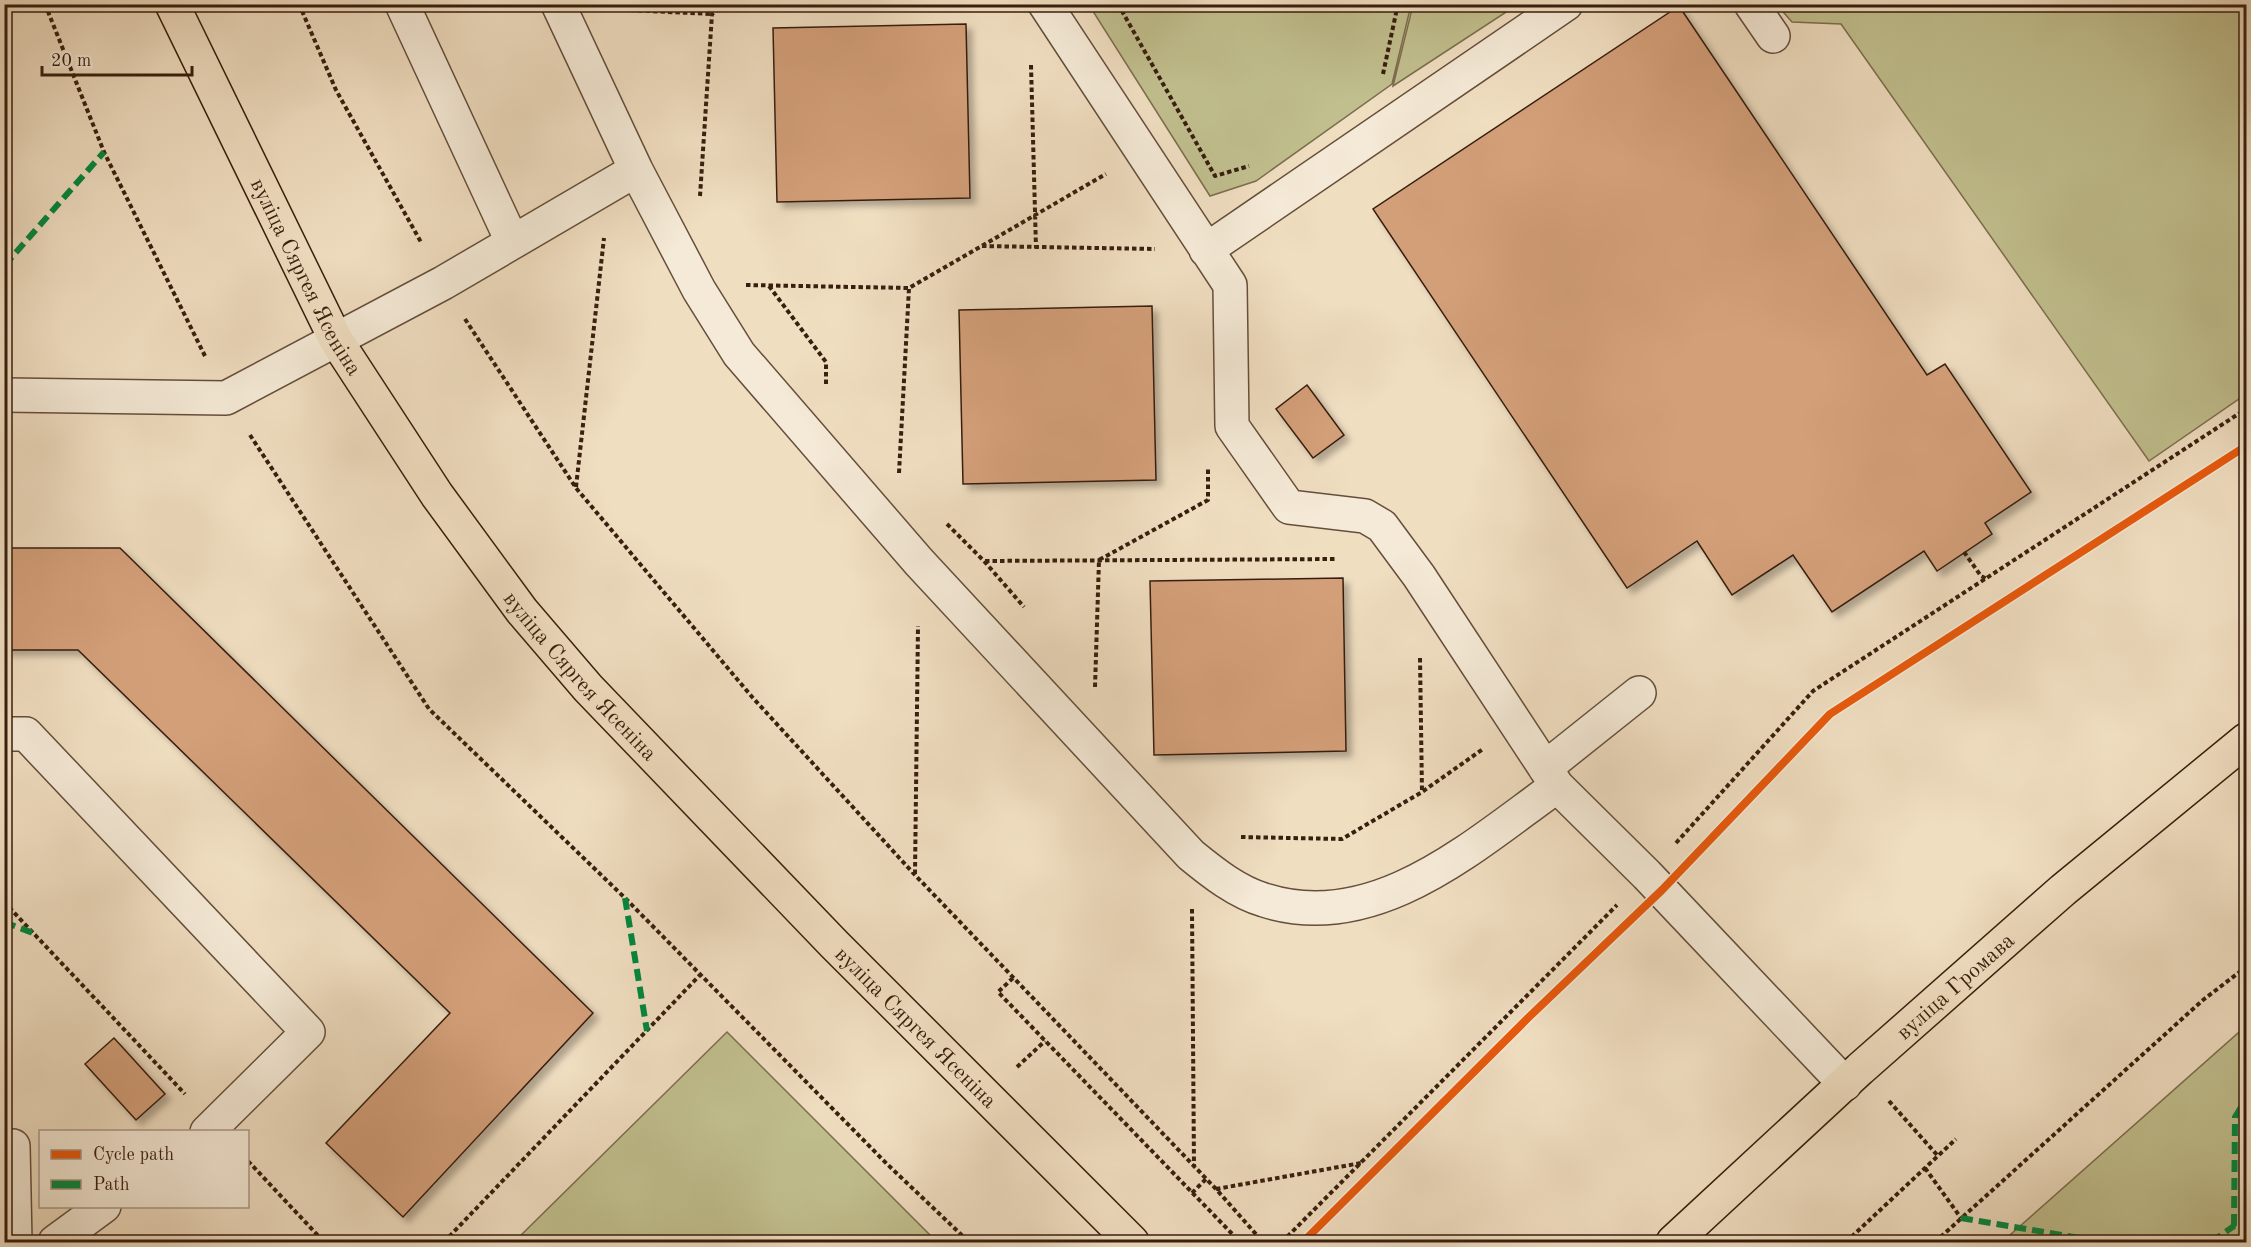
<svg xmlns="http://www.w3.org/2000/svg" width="2251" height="1247" font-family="'Old Standard TT',serif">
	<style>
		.green { fill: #c1bf8e; stroke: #7c6e4e; stroke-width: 1.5 }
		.building { fill: #d39f79; stroke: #371e0e; stroke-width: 1.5; filter: url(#shadow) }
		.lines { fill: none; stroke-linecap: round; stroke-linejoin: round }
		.minor-casing { stroke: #654e3b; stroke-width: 36 }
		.major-casing { stroke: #371e0e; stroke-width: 36 }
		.path { stroke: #371e0e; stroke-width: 4; stroke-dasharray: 4.5 3; stroke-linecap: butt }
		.minor { stroke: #f5ead7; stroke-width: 33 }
		.major { stroke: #f0dec1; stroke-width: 33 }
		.quiet { stroke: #00873e; stroke-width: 6; stroke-dasharray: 12 6; stroke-linecap: butt }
		.cycleway-casing { stroke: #f5ead7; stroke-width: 11 }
		.cycleway { stroke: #e8590c; stroke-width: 8 }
		.labels { text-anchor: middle; stroke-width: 4.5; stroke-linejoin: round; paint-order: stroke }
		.street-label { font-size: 22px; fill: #371e0e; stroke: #f5ead7 }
	</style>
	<defs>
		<filter id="shadow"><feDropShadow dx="5.5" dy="5.5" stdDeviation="3" flood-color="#0004"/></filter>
	</defs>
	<rect width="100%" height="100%" fill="#f0dec1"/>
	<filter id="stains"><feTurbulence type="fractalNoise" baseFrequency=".00333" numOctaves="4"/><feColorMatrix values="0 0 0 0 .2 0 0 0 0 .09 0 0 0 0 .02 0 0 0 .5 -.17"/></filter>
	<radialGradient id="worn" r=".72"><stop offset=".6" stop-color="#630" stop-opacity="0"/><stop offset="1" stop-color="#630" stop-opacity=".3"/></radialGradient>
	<path class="green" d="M 1089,5 L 1411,5 L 1392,84 L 1256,181 L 1210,196 Z
		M 1413,5 L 1413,4 L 1517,5 L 1393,86 Z
		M 1777,5 L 2246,5 L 2246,394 L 2149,461 L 1841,24 L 1792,22 Z
		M 2246,1026 L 2246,1242 L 2002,1242 Z
		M 727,1032 L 937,1242 L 514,1242 Z"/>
	<path class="building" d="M 1679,6 L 1927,375 L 1945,364 L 2031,492 L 1985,523 L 1992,534 L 1937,571 L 1924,551 L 1832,612 L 1793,555 L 1732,595 L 1697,541 L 1627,588 L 1373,209 Z
		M 966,24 L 970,198 L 777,202 L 773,28 Z
		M 1152,306 L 1156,480 L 963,484 L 959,310 Z
		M 1307,385 L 1344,435 L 1313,458 L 1276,409 Z
		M 4,548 L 120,548 L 593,1013 L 403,1217 L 326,1143 L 450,1013 L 78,650 L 4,650 Z
		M 1343,578 L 1346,751 L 1154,755 L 1150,581 Z
		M 114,1038 L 165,1094 L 136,1120 L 85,1064 Z"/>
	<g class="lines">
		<g class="minor-casing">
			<path id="minor" d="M 402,4 L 512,241
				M 558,4 L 636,170 L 699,290 L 739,354 L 919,562 L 1191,855 C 1213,873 1237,892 1264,900 C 1375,936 1474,845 1557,786
				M 1045,4 L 1230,285 L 1232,426 L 1289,507 L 1365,516 L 1382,526 L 1419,576 L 1557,786 L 1647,875 L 1845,1084
				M 1751,4 L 1773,36
				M 1206,250 L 1566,4
				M 4,395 L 226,398 L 443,283 L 636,170
				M 4,734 L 26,734 L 308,1032 L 207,1132
				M 1545,768 L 1639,693
				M 13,1146 L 15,1242
				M 55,1242 L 104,1206"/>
		</g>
		<g class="major-casing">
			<g id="major">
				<path id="s1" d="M 172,4 L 336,340 L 437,495 L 522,611 L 588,688 L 834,944 L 1132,1242"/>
				<path id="s2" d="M 1673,1242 L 1860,1069 L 2063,890 L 2246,740"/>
			</g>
		</g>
		<path class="path" d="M 45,4 L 104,152 L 205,356
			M 299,4 L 336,90 L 422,244
			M 1118,4 L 1215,176 L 1249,166
			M 608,9 L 711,14
			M 1031,65 L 1036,248
			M 1383,74 L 1398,4
			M 700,196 L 712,14 L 726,4
			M 982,246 L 1155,249
			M 746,285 L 909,288 L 1106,174
			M 769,286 L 826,362 L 826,386
			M 465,319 L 576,488 L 753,698 L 915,875 L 1216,1189 L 1263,1242
			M 250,435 L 429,709 L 625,898 L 887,1164 L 969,1242
			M 899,473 L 909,288
			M 576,487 L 604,238
			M 947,524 L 984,561 L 1024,607
			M 1964,552 L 1981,576 L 1987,579
			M 985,561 L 1337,559
			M 1420,658 L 1422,792
			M 1095,687 L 1099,560 L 1208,500 L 1208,468
			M 1241,837 L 1342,839 L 1422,792 L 1483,749
			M 1676,843 L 1813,691 L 2246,409
			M 915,874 L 918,626
			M 4,902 L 185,1094
			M 1192,909 L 1194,1166
			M 1013,978 L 998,992 L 1240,1242
			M 1017,1067 L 1045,1041
			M 1889,1101 L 1938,1156
			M 248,1161 L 324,1242
			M 1925,1168 L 1961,1218
			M 1216,1189 L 1361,1163
			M 1192,1193 L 1206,1179
			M 444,1242 L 699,976
			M 1282,1242 L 1617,905
			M 1846,1242 L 1956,1139
			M 1935,1242 L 2203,1000 L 2246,967"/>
		<use href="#minor" class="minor"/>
		<use href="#major" class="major"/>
		<path class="quiet" d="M 4,266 L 104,152
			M 625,898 L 647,1031
			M 4,922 L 33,933
			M 1961,1218 L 2104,1242
			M 2234,1226 L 2235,1117 L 2246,1099
			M 2211,1242 L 2234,1226 L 2246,1228"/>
		<g class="cycleway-casing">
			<path id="cycleway" d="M 1303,1242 L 1530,1016 L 1662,890 L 1830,714 L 2246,446"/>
		</g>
		<use href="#cycleway" class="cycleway"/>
	</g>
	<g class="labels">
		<g class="street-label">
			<text dy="8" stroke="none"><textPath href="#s1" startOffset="304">вуліца Сяргея Ясеніна</textPath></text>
			<text dy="8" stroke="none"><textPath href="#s1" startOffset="790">вуліца Сяргея Ясеніна</textPath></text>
			<text dy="8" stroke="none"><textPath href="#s2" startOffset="381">вуліца Громава</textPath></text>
			<text dy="8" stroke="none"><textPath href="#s1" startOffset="1276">вуліца Сяргея Ясеніна</textPath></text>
		</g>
	</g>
	<rect width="2251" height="1247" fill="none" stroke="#f0dec1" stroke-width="24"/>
	<rect x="6" y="6" width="2239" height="1235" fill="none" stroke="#371e0e" stroke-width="3"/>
	<rect x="12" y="12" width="2227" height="1223" fill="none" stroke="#371e0e" stroke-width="1.5"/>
	<rect x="39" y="1130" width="210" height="78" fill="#f5ead7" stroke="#a99887" stroke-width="1.5"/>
	<rect x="51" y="1150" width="30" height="9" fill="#e8590c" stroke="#a99887" stroke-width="1.5"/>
	<text x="93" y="1160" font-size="18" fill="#371e0e">Cycle path</text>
	<rect x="51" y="1180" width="30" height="9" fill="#00873e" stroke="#a99887" stroke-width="1.5"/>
	<text x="93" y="1190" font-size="18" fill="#371e0e">Path</text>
	<path d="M42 66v9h150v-9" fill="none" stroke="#371e0e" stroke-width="3"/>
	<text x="51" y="66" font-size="18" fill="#371e0e" stroke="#f5ead7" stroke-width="4.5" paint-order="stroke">20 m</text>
	<rect width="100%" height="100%" filter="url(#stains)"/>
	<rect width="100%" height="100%" fill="url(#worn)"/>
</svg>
